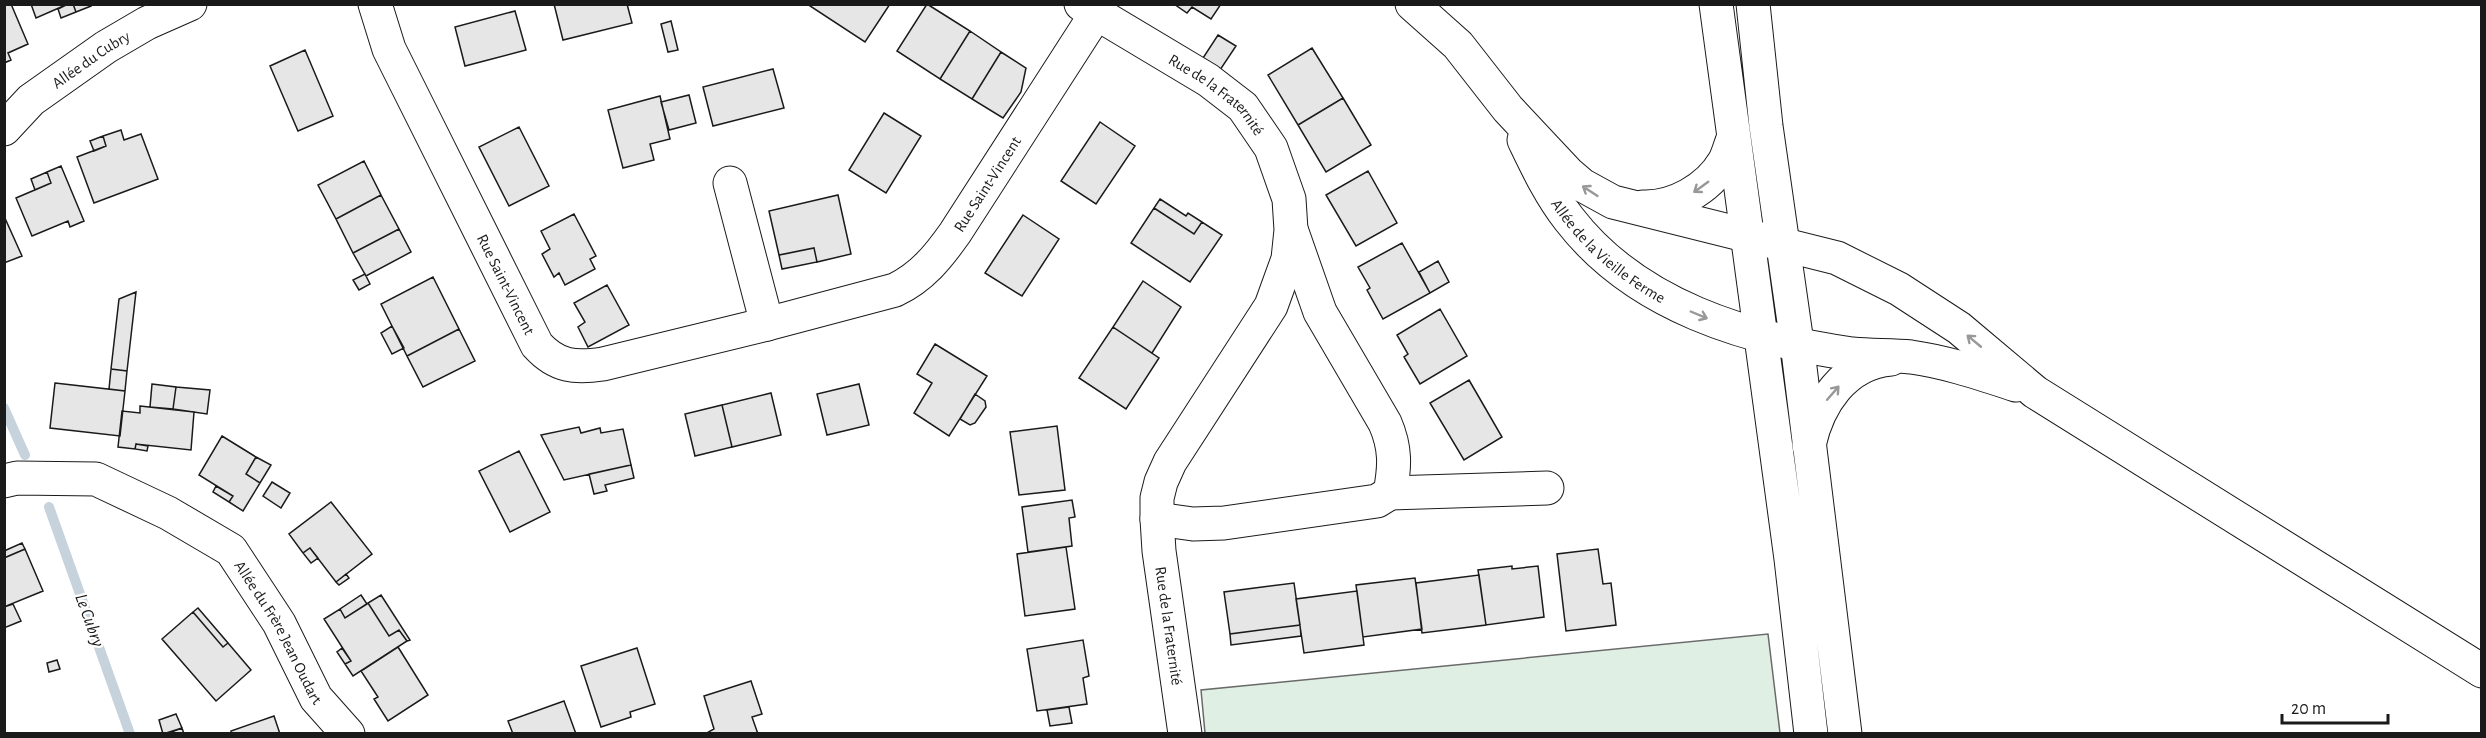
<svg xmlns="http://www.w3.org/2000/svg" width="2486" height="738" font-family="'Alegreya Sans',sans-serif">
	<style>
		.green { fill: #e0efe3; stroke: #6a6a6a; stroke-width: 1.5 }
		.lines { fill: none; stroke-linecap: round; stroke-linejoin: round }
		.stream { stroke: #c6d2dc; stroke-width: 10 }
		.building { fill: #e6e6e6; stroke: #1a1a1a; stroke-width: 1.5 }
		.minor-casing { stroke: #1a1a1a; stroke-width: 35 }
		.major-casing { stroke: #1a1a1a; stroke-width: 35 }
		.minor { stroke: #fff; stroke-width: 33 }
		.major { stroke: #fff; stroke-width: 33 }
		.oneway { stroke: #989898 }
		.labels { text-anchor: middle; stroke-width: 4.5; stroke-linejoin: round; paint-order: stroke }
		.street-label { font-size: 16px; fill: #1a1a1a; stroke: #fff }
		.water-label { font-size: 18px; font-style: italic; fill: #1a1a1a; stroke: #fff }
	</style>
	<rect width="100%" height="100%" fill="#fff"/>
	<path class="green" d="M 1768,634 L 1780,733 L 1205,733 L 1201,690 Z"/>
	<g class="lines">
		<path class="stream" d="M 4,408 L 25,455
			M 49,507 L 130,734"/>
	</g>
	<path class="building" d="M 4,4 L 11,4 L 28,44 L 8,53 L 11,60 L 4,63 Z
		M 31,4 L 68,4 L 36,18 Z
		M 68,4 L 73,4 L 76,12 L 61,18 L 58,9 Z
		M 73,4 L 90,4 L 91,6 L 76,12 Z
		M 554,4 L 627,4 L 632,23 L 563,40 Z
		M 807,4 L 890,4 L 865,42 Z
		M 927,4 L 970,31 L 940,79 L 897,51 Z
		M 1174,4 L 1221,4 L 1211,19 L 1192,7 L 1187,13 Z
		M 515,11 L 526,50 L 465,66 L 455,27 Z
		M 671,21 L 678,50 L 668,52 L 661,24 Z
		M 970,31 L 1001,52 L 972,99 L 940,79 Z
		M 1218,35 L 1236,46 L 1220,70 L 1203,58 Z
		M 1312,48 L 1343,98 L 1298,125 L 1268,75 Z
		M 305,50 L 333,116 L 298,131 L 270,66 Z
		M 1001,52 L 1026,68 L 1021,92 L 1003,118 L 972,99 Z
		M 773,69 L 784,108 L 713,126 L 703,87 Z
		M 689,95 L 696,123 L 669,130 L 661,102 Z
		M 660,96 L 670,139 L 650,144 L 654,160 L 623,168 L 608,110 Z
		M 1343,98 L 1371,145 L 1326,172 L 1298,125 Z
		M 884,113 L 921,136 L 886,193 L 849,170 Z
		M 1100,122 L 1135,146 L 1096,204 L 1061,181 Z
		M 519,127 L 549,186 L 509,206 L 479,147 Z
		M 121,130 L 124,140 L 141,134 L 158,179 L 94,203 L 77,157 L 106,146 L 103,136 Z
		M 103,136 L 106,146 L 94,151 L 90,141 Z
		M 364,161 L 381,195 L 336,219 L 318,185 Z
		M 61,166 L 84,221 L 70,227 L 68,221 L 32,236 L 16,198 L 51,183 L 47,172 Z
		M 1368,171 L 1397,223 L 1356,246 L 1326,195 Z
		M 47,172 L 51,183 L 35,190 L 31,179 Z
		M 381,195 L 399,229 L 353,253 L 336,219 Z
		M 838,195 L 851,254 L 817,262 L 814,248 L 779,255 L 769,211 Z
		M 1160,199 L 1186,216 L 1188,213 L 1202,222 L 1194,234 L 1154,208 Z
		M 1154,208 L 1194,234 L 1202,222 L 1222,235 L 1190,282 L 1131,243 Z
		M 574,214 L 596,256 L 590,259 L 595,269 L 565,285 L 559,273 L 554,277 L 542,254 L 550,249 L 541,231 Z
		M 1023,215 L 1059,239 L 1022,296 L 985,273 Z
		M 4,216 L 22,256 L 4,263 Z
		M 399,229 L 411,252 L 366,276 L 353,253 Z
		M 1402,243 L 1430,293 L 1383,319 L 1367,290 L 1370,288 L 1358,267 Z
		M 814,248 L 817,262 L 782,269 L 779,255 Z
		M 1438,261 L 1449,282 L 1430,293 L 1419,272 Z
		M 365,274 L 370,284 L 359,290 L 353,280 Z
		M 433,277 L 459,329 L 407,356 L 381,304 Z
		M 1143,281 L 1181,307 L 1152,353 L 1113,327 Z
		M 607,285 L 629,325 L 588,347 L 578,327 L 585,322 L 574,303 Z
		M 136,292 L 127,371 L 111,369 L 119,299 Z
		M 1440,309 L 1467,356 L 1420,384 L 1404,357 L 1408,354 L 1397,335 Z
		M 392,326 L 404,348 L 392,354 L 381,333 Z
		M 1113,327 L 1159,358 L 1126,409 L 1079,378 Z
		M 459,329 L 475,361 L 423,387 L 407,356 Z
		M 935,344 L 987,376 L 949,436 L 914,413 L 932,383 L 917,374 Z
		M 111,369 L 127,371 L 125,391 L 109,389 Z
		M 1469,380 L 1502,437 L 1464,460 L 1430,403 Z
		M 55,383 L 125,391 L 120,436 L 50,428 Z
		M 152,384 L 176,387 L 173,409 L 150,407 Z
		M 859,384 L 869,425 L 827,435 L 817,394 Z
		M 176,387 L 210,390 L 207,414 L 173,409 Z
		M 771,393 L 781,435 L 732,447 L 722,405 Z
		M 975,394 L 985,401 L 986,407 L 975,423 L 970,425 L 960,419 Z
		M 722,405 L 732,447 L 695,456 L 685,414 Z
		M 140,406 L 194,412 L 191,450 L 136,444 L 135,449 L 118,447 L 122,411 L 140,413 Z
		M 1057,426 L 1065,490 L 1019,495 L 1010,432 Z
		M 579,427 L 581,433 L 600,428 L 601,433 L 623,429 L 631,465 L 564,480 L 541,435 Z
		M 222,436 L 256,457 L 246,474 L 260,483 L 243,511 L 229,502 L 233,496 L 199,475 Z
		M 136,444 L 148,446 L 147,451 L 135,449 Z
		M 519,451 L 550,512 L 510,532 L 479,471 Z
		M 256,457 L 271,465 L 260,483 L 246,474 Z
		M 631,465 L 634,478 L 605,485 L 607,491 L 594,494 L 589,474 Z
		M 272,482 L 290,493 L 281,508 L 263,496 Z
		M 216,486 L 233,496 L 229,502 L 213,492 Z
		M 1072,500 L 1075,517 L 1069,518 L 1072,546 L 1028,552 L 1022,507 Z
		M 331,502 L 372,554 L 336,582 L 310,548 L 303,553 L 289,534 Z
		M 22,543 L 25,549 L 4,558 L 4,551 Z
		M 1066,547 L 1075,609 L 1025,616 L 1017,554 Z
		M 310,548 L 318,558 L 311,563 L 303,553 Z
		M 25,549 L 43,591 L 4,607 L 4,558 Z
		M 1598,549 L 1603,584 L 1611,583 L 1616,625 L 1566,631 L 1557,554 Z
		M 1512,566 L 1512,569 L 1538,566 L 1544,617 L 1486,625 L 1478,570 Z
		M 346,574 L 349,578 L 339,585 L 336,582 Z
		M 1479,575 L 1486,625 L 1422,633 L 1416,583 Z
		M 1415,578 L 1422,629 L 1363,637 L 1356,585 Z
		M 1294,583 L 1300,625 L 1230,634 L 1224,592 Z
		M 1357,591 L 1364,645 L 1304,653 L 1296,599 Z
		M 361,595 L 367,604 L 345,618 L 340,609 Z
		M 381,595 L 410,640 L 407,641 L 399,630 L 389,636 L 368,603 Z
		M 368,603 L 389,636 L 399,630 L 407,641 L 353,676 L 345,664 L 351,661 L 324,619 L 340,609 L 345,618 Z
		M 13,604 L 21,621 L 4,628 L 4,607 Z
		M 198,608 L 228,643 L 223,647 L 193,612 Z
		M 193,612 L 223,647 L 228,643 L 251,670 L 216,701 L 162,639 Z
		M 1300,625 L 1301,636 L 1231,645 L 1230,634 Z
		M 1083,640 L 1089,676 L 1083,678 L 1087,704 L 1037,711 L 1027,649 Z
		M 398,647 L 428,695 L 388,721 L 374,699 L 378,697 L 361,671 Z
		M 342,648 L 351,661 L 345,664 L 337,652 Z
		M 637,648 L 655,704 L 630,712 L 631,717 L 601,727 L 581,666 Z
		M 57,660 L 60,669 L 49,672 L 47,663 Z
		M 751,681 L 762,714 L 752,717 L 758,734 L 705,734 L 714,729 L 704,696 Z
		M 564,701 L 576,734 L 513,734 L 508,721 Z
		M 1069,707 L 1072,723 L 1050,726 L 1047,710 Z
		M 176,714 L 182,728 L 163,734 L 159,720 Z
		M 274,716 L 280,734 L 231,734 L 231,731 Z
		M 182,728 L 184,734 L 166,734 Z"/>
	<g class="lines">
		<g class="minor-casing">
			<g id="minor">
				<path id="s1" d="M 375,4 L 389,49 L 537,345 C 557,367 575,368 603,364 L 767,324 L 895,290 C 922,277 938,257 955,233 L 1096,14"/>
				<path id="s2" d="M 1081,4 L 1208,80 L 1243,107 L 1271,148 L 1289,199 L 1291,230 L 1288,259 L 1271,306 L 1170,462 L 1161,482 L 1157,498 L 1157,519 L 1159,551 L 1185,734"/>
				<path d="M 1412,4 L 1458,45 L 1508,109 L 1568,173 L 1582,185 L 1613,202 L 1837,258 L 1899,289 L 1959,328 L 2035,392 L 2482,671"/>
				<path id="s3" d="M 4,129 L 31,100 L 106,47 L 147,23 L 190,4"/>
				<path id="s4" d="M 1524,140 C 1537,167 1550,195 1569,219 C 1636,306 1747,339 1852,354 C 1872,356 1892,355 1911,357 C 1947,362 1982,374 2016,385"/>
				<path d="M 730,183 L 767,324"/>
				<path d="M 1643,207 C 1674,208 1708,189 1724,162 C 1728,155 1730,146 1733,139"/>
				<path d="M 1809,445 C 1818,404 1844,363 1891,359"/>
				<path id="s5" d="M 4,481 L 17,478 L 96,479 L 168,513 L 231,550 L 279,623 L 316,698 L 348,734"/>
				<path d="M 1390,493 L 1547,488"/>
				<path d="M 1157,519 L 1193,524 L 1224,523 L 1377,501 L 1390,493 C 1395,467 1396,448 1385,423 L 1320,312 L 1292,232"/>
			</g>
		</g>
		<g class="major-casing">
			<path id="major" d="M 1716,4 L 1791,559 L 1811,734
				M 1753,4 L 1766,126 L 1797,343 L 1845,734"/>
		</g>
		<use href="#minor" class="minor"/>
		<use href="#major" class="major"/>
	</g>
	<defs><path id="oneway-shaft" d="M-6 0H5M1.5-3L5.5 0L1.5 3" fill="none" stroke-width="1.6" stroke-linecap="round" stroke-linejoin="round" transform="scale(1.5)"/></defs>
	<g class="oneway">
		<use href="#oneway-shaft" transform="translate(1701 187) rotate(144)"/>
		<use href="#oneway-shaft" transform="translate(1590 191) rotate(-147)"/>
		<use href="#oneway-shaft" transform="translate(1699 315) rotate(23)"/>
		<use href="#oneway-shaft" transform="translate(1974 341) rotate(-140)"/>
		<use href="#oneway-shaft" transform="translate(1833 393) rotate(-49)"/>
	</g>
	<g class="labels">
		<g class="street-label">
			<text dy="6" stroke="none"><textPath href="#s3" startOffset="112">Allée du Cubry</textPath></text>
			<text dy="6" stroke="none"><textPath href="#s2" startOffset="164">Rue de la Fraternité</textPath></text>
			<text dy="6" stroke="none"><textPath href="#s1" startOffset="894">Rue Saint-Vincent</textPath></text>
			<text dy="6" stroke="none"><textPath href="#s4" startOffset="142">Allée de la Vieille Ferme</textPath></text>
			<text dy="6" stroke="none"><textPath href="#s1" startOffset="310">Rue Saint-Vincent</textPath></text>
			<text dy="6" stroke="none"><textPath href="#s2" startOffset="759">Rue de la Fraternité</textPath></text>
			<text dy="6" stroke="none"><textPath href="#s5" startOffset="340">Allée du Frère Jean Oudart</textPath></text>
		</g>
		<g class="water-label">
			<text transform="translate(90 620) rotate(70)" y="6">Le Cubry</text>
		</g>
	</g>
	<rect width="2486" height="738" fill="none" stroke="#1a1a1a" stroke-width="12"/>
	<path d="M2282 714v9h106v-9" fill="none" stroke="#1a1a1a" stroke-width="3"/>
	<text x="2291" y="714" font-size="18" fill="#1a1a1a" stroke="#ffffff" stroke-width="4.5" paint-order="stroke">20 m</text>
</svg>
